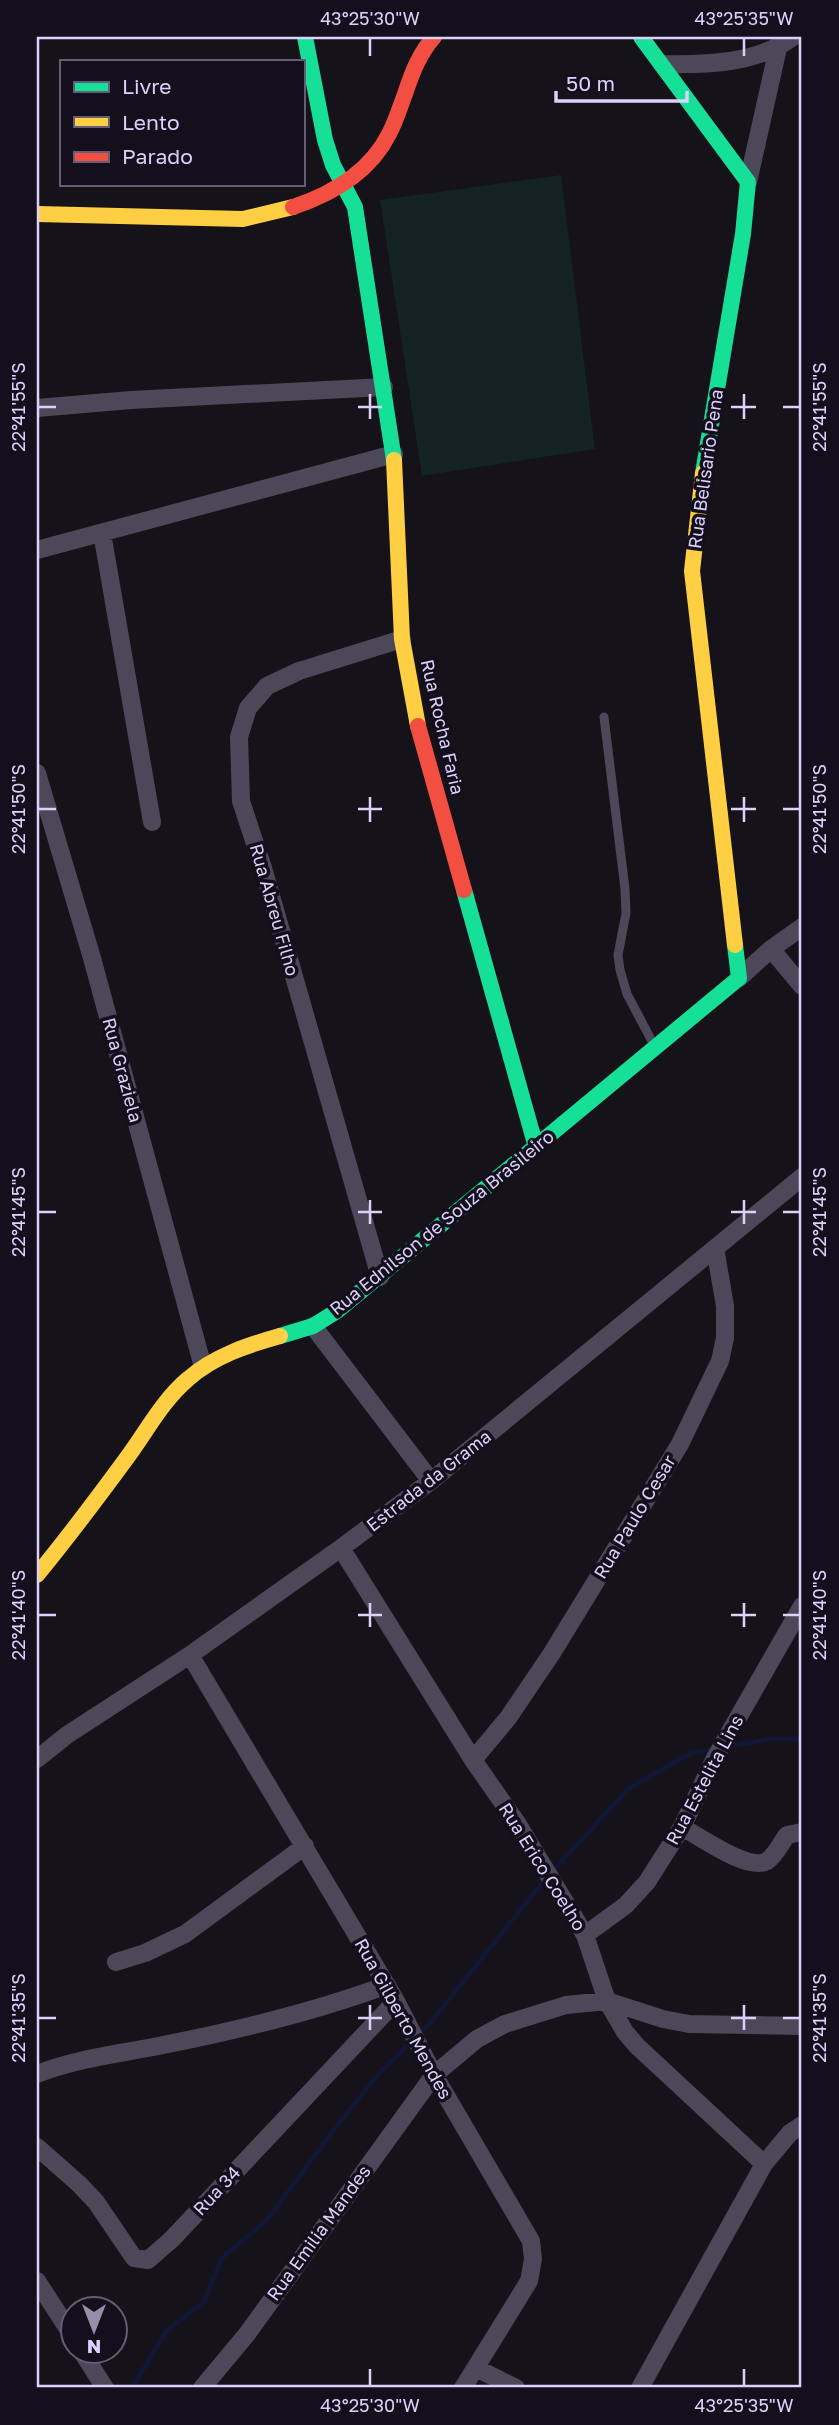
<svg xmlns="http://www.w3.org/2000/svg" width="839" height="2425" font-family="'Golos Text',sans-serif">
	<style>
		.green { fill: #132224 }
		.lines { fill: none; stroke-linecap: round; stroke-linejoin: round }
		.stream { stroke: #101633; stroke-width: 5 }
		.lane { stroke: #4c4859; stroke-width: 9 }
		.street { stroke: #4c4859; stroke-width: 18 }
		.fast { stroke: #16e098; stroke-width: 16 }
		.slow { stroke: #ffcf43; stroke-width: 16 }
		.jam { stroke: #f24e42; stroke-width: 16 }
		.ticks { fill: none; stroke: #ddd1f9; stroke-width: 2.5 }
		.labels { text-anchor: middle; stroke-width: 7; stroke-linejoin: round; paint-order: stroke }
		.street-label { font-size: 18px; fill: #ddd1f9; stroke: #140f1d }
		.neatline { fill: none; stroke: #ddd1f9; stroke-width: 2.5 }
		.ticks-label { font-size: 18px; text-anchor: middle; fill: #ddd1f9 }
	</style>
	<rect width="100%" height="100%" fill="#15121a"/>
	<path class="green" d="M 561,175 L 595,449 L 422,476 L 380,200 Z"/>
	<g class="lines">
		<path class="stream" d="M 726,1747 L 769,1739 L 802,1739
			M 552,1872 L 629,1788 L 691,1753 L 716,1749
			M 129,2388 L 135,2383 L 167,2330 L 204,2302 L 222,2258 L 267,2220 L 327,2139 L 380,2072 L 429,2024 L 545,1879"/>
		<path class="lane" d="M 604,717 L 625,889 L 626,913 L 618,955 L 620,970 L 627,994 L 654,1045"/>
		<path class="street" d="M 662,64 C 706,65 756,64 793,37
			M 748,182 L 778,48
			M 37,408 L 131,400 L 384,387
			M 102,533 L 152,822
			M 37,550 L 394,454
			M 37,773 L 92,958 L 203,1367
			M 771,949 L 802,986
			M 739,978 L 771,949 L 802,927
			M 380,1277 L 263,868 L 241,801 L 239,737 L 248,708 L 267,686 L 299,671 L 402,639
			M 313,1326 L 431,1481
			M 341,1548 L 473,1760 L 517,1823 L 585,1935 L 607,2001 L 625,2032 L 637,2046 L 764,2164
			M 190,1655 L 396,2001 L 434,2075 L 531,2241 L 533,2259 L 529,2281 L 463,2388
			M 37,1759 L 67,1735 L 190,1655 L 341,1548 L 431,1481 L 802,1177
			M 473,1760 L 508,1718 L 552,1653 L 680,1444 L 720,1361 L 725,1338 L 725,1306 L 715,1248
			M 682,1827 C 700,1837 749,1872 767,1861 C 776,1855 781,1843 787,1835 L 802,1832
			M 585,1935 L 626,1905 L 647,1882 L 682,1827 L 715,1758 L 802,1606
			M 116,1962 L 145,1953 L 185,1934 L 305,1846
			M 37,2074 C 77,2058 120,2054 163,2045 C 239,2030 314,2012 387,1985
			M 37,2147 L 79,2184 L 96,2202 L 134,2258 L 148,2260 L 172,2239 L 396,2001
			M 37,2281 L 74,2338
			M 82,2352 L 105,2388
			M 476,2368 L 516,2388
			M 202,2388 L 247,2334 L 434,2075 L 477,2039 L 505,2024 L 566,2005 L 607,2001 L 663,2019 L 689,2024 L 802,2026
			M 640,2388 L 764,2164 L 790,2133 L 802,2125"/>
		<path class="fast" d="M 305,37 L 325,140 L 333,165 L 355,207 L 394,460
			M 641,37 L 748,182 L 743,234 L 703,473
			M 464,890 L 536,1147
			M 280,1336 L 313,1326 L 337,1311 L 739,978 L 735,945"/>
		<path class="slow" d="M 37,214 L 243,219 L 293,207
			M 394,460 L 402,639 L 418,726
			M 703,473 L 692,571 L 735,945
			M 37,1575 C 69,1536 99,1496 129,1455 C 147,1430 164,1399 188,1379 C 214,1356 248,1345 280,1336"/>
		<path class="jam" d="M 293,207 C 332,194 370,172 389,134 C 396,121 400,107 405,94 C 412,73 419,54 434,37
			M 418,726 L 464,890"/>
	</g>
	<path class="ticks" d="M 370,38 L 370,56M 744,38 L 744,56M 370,394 L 370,419M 744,394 L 744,419M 38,407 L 56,407M 358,407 L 382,407M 731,407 L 756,407M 783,407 L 800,407M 370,797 L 370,822M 744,797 L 744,822M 38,809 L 56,809M 358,809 L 382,809M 731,809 L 756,809M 783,809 L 800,809M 370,1200 L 370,1224M 744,1200 L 744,1224M 38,1212 L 56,1212M 358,1212 L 382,1212M 731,1212 L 756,1212M 783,1212 L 800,1212M 370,1603 L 370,1627M 744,1603 L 744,1627M 38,1615 L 56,1615M 358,1615 L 382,1615M 731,1615 L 756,1615M 783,1615 L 800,1615M 370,2005 L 370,2030M 744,2005 L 744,2030M 38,2018 L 56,2018M 358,2018 L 382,2018M 731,2018 L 756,2018M 783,2018 L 800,2018M 370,2369 L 370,2386M 744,2369 L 744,2386"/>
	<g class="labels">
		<g class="street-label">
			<text transform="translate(706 469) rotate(-82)" y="6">Rua Belisario Pena</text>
			<text transform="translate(442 727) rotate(77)" y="6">Rua Rocha Faria</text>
			<text transform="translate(274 910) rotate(74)" y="6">Rua Abreu Filho</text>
			<text transform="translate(122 1070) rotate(75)" y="6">Rua Graziela</text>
			<text transform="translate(442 1223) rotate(-39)" y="6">Rua Ednilson de Souza Brasileiro</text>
			<text transform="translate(429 1481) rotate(-38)" y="6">Estrada da Grama</text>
			<text transform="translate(635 1517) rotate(-59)" y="6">Rua Paulo Cesar</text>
			<text transform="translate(705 1780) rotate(-62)" y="6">Rua Estelita Lins</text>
			<text transform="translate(542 1867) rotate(58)" y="6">Rua Erico Coelho</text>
			<text transform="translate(403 2019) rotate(61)" y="6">Rua Gilberto Mendes</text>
			<text transform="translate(217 2191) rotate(-47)" y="6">Rua 34</text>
			<text transform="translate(319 2233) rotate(-54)" y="6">Rua Emilia Mandes</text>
		</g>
	</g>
	<rect width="839" height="2425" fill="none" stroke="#140f1d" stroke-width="77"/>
	<rect x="60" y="60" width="245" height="126" fill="#140f1d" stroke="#645d75" stroke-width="2"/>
	<rect x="74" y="82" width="35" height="10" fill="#16e098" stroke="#645d75" stroke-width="2"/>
	<text x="122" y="94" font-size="21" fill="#ddd1f9">Livre</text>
	<rect x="74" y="117" width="35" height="10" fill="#ffcf43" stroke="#645d75" stroke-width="2"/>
	<text x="122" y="130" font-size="21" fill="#ddd1f9">Lento</text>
	<rect x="74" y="152" width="35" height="10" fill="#f24e42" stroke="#645d75" stroke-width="2"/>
	<text x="122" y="164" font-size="21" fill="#ddd1f9">Parado</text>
	<g transform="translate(94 2330) rotate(180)"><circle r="33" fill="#140f1d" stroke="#645d75" stroke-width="2"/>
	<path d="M0-5L12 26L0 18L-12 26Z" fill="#978eab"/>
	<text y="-10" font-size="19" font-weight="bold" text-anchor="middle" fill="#ddd1f9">N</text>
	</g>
	<path d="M556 91v10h131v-10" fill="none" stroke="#ddd1f9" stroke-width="3.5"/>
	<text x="566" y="91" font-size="21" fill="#ddd1f9" stroke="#140f1d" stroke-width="5" paint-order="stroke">50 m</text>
	<rect x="38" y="38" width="762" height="2348" class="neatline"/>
	<g class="ticks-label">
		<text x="370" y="25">43°25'30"W</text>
		<text x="744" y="25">43°25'35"W</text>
		<text transform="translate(820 407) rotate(-90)" y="6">22°41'55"S</text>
		<text transform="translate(19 407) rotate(-90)" y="6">22°41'55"S</text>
		<text transform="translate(820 809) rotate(-90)" y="6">22°41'50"S</text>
		<text transform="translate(19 809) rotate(-90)" y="6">22°41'50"S</text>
		<text transform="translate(820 1212) rotate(-90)" y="6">22°41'45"S</text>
		<text transform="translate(19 1212) rotate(-90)" y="6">22°41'45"S</text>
		<text transform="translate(19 1615) rotate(-90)" y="6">22°41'40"S</text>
		<text transform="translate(820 1615) rotate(-90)" y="6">22°41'40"S</text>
		<text transform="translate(19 2018) rotate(-90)" y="6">22°41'35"S</text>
		<text transform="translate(820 2018) rotate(-90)" y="6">22°41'35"S</text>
		<text x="370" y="2412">43°25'30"W</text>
		<text x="744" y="2412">43°25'35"W</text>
	</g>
</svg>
